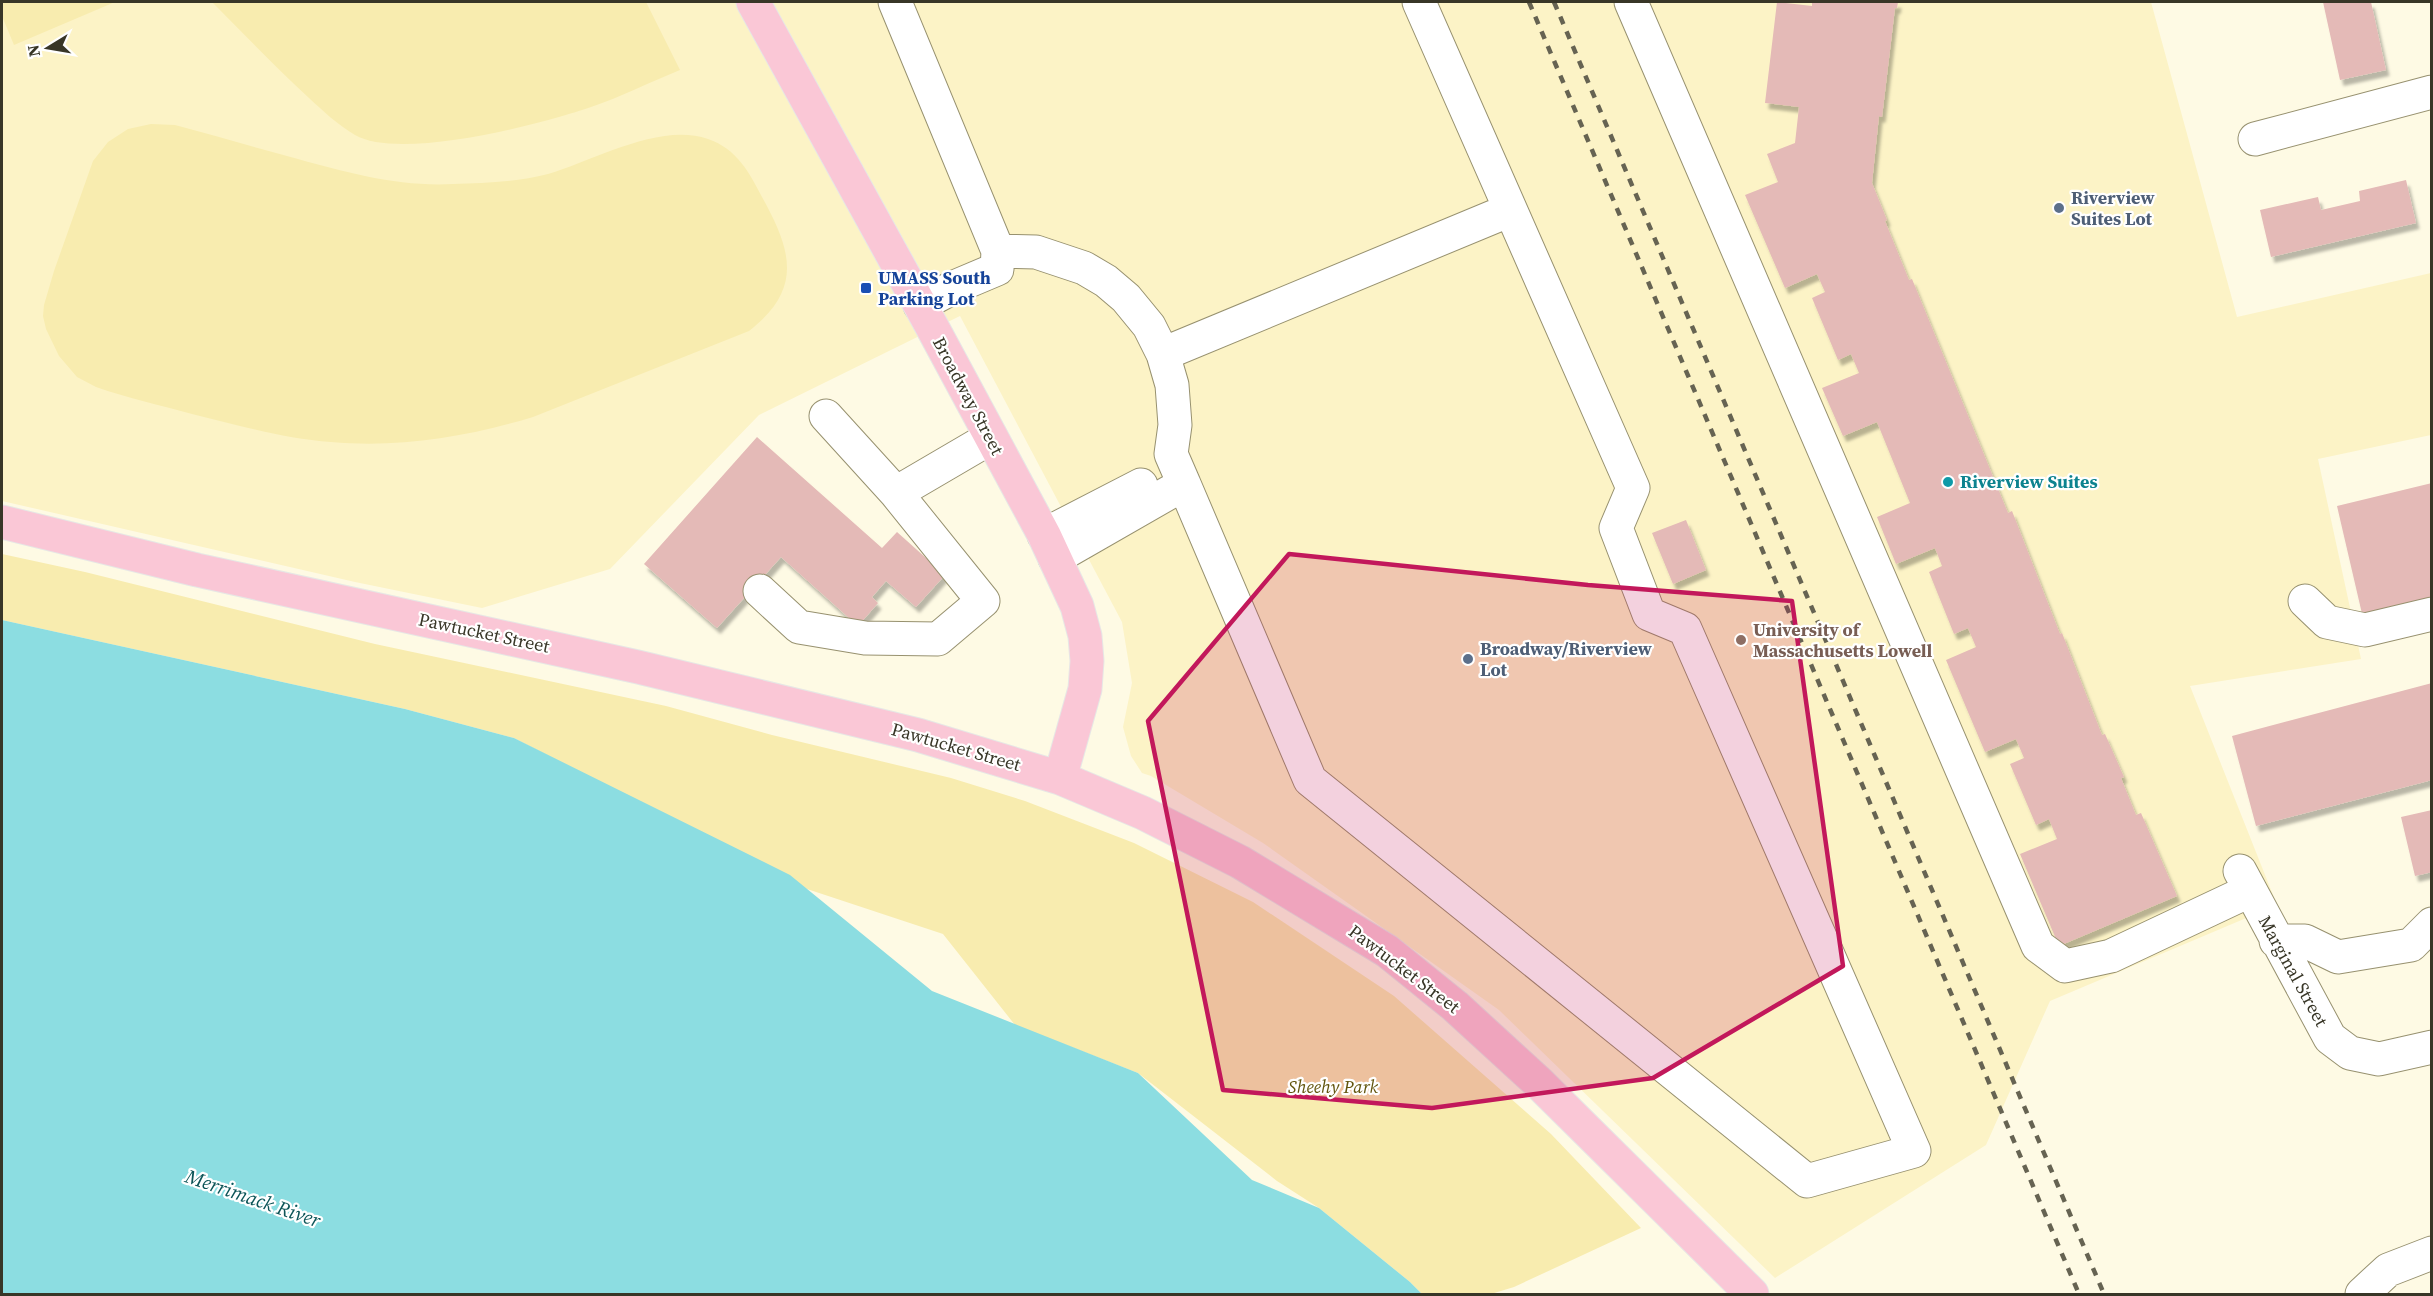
<svg xmlns="http://www.w3.org/2000/svg" width="2433" height="1296" font-family="'Source Serif 4',serif">
	<style>
		.built { fill: #fcf3c6 }
		.green { fill: #f8ecaf }
		.water { fill: #8cdde1 }
		.building { fill: #e4bab7; filter: url(#shadow) }
		.lines { fill: none; stroke-linecap: round; stroke-linejoin: round }
		.minor-casing { stroke: #97916f; stroke-width: 35 }
		.major-casing { stroke: #e7e7e5; stroke-width: 35 }
		.minor { stroke: #fff; stroke-width: 33 }
		.major { stroke: #fac7d6; stroke-width: 33 }
		.rail { stroke: #666352; stroke-width: 4.5; stroke-dasharray: 8 8; stroke-linecap: butt }
		.marked { fill: #c2185b; fill-opacity: 0.2; stroke: #c2185b; stroke-width: 4.5; stroke-linejoin: round }
		.service-dot { fill: #5c6f8a; stroke: #fff; stroke-width: 2 }
		.transit-dot { fill: #1a4fb4; stroke: #fff; stroke-width: 2 }
		.culture-dot { fill: #0f9aa8; stroke: #fff; stroke-width: 2 }
		.education-dot { fill: #8d6e63; stroke: #fff; stroke-width: 2 }
		.labels { text-anchor: middle; stroke-width: 4.5; stroke-linejoin: round; paint-order: stroke }
		.service-label { font-size: 18px; font-weight: bold; fill: #4e5e75; stroke: #fff; text-anchor: start }
		.transit-label { font-size: 18px; font-weight: bold; fill: #164399; stroke: #fff; text-anchor: start }
		.street-label { font-size: 18px; fill: #383627; stroke: #fff }
		.culture-label { font-size: 18px; font-weight: bold; fill: #0d838f; stroke: #fff; text-anchor: start }
		.education-label { font-size: 18px; font-weight: bold; fill: #785e54; stroke: #fff; text-anchor: start }
		.park-label { font-size: 18px; font-style: italic; fill: #62550d; stroke: #fff }
		.water-label { font-size: 20px; font-style: italic; fill: #0d5558; stroke: #fff }
	</style>
	<defs>
		<filter id="shadow"><feDropShadow dx="3.5" dy="6" stdDeviation="1.5" flood-color="#0004"/></filter>
	</defs>
	<rect width="100%" height="100%" fill="#fefae4"/>
	<path class="built" d="M 2,2 L 2151,2 L 2237,317 L 2431,273 L 2431,435 L 2318,459 L 2361,659 L 2190,686 L 2277,905 L 2050,1001 L 1986,1145 L 1775,1278 L 1499,1010 L 1263,843 L 1151,776 L 1142,773 L 1131,756 L 1123,727 L 1132,683 L 1122,622 L 960,316 L 759,415 L 610,569 L 482,608 L 355,582 L 2,501 Z"/>
	<path class="green" d="M 2,2 L 115,2 L 14,45 L 2,16 Z
		M 212,2 L 646,2 L 680,70 C 650,82 621,97 591,107 C 542,124 400,161 355,135 C 338,125 323,111 309,98 C 275,67 244,34 212,2 Z
		M 151,124 L 175,125 C 216,136 257,148 298,159 C 348,173 400,187 453,184 C 484,183 518,182 548,174 C 595,160 660,122 708,139 C 737,149 749,172 762,197 C 792,251 803,289 749,331 L 533,417 C 467,437 400,448 331,442 C 284,439 238,425 192,414 C 160,405 127,398 96,387 L 77,377 L 59,356 L 46,329 L 43,316 L 44,305 L 54,271 L 93,161 L 108,142 L 128,129 Z
		M 2,554 L 85,572 L 375,644 L 666,706 L 772,735 L 951,778 L 1025,801 L 1134,843 L 1253,902 L 1394,996 L 1551,1134 L 1641,1228 L 1514,1287 L 1491,1294 L 1422,1294 L 1410,1282 L 1319,1208 L 1277,1181 L 1138,1073 L 1015,1025 L 943,934 L 804,888 L 514,738 L 405,709 L 2,620 Z"/>
	<path class="water" d="M 2,620 L 405,709 L 514,738 L 790,875 L 932,991 L 1138,1073 L 1252,1180 L 1319,1208 L 1410,1282 L 1422,1294 L 2,1294 Z"/>
	<path class="building" d="M 1777,2 L 1812,6 L 1812,2 L 1898,2 L 1897,8 L 1895,8 L 1882,117 L 1879,116 L 1872,183 L 1887,220 L 1885,221 L 1909,280 L 1912,279 L 2008,513 L 2012,511 L 2060,634 L 2062,633 L 2102,735 L 2105,734 L 2124,777 L 2121,778 L 2136,815 L 2141,813 L 2177,896 L 2059,946 L 2020,854 L 2057,839 L 2049,819 L 2036,825 L 2010,764 L 2024,758 L 2016,739 L 1985,752 L 1946,660 L 1976,647 L 1968,628 L 1954,634 L 1929,572 L 1942,566 L 1935,548 L 1896,564 L 1877,517 L 1910,503 L 1877,422 L 1843,436 L 1822,388 L 1859,373 L 1851,354 L 1838,360 L 1812,298 L 1825,292 L 1817,274 L 1785,288 L 1745,195 L 1778,182 L 1767,154 L 1795,143 L 1799,107 L 1765,103 Z
		M 2323,2 L 2371,2 L 2386,70 L 2340,80 Z
		M 2406,180 L 2416,223 L 2271,257 L 2260,210 L 2318,197 L 2321,210 L 2360,201 L 2359,191 Z
		M 757,437 L 882,548 L 897,532 L 945,575 L 916,607 L 886,581 L 872,597 L 878,603 L 858,626 L 781,557 L 717,628 L 644,564 Z
		M 2432,483 L 2432,602 L 2363,618 L 2337,506 Z
		M 1686,520 L 1706,570 L 1673,584 L 1652,533 Z
		M 2432,683 L 2432,780 L 2256,826 L 2232,736 Z
		M 2432,810 L 2432,872 L 2415,876 L 2401,817 Z"/>
	<g class="lines">
		<g class="minor-casing">
			<path id="minor" d="M 895,2 L 998,251 L 997,269 L 952,288 L 920,305
				M 1631,2 L 2038,946 L 2065,966 L 2111,956 L 2249,891
				M 2255,139 L 2432,92
				M 998,251 L 1036,252 L 1084,268 L 1106,281 L 1126,298 L 1149,326 L 1163,354 L 1172,385 L 1175,425 L 1171,454 L 1184,484 L 1055,558
				M 1163,354 L 1510,210
				M 826,416 L 896,493
				M 1184,484 L 1310,780 L 1807,1181 L 1914,1151 L 1685,629 L 1649,614 L 1616,528 L 1633,488 L 1419,2
				M 1044,535 L 1141,485
				M 760,591 L 799,627 L 865,638 L 938,639 L 983,601 L 896,493 L 990,438
				M 2305,601 L 2327,622 L 2365,630 L 2432,614
				M 2240,871 L 2330,1038 L 2350,1053 L 2379,1059 L 2432,1047
				M 2276,941 L 2305,941 L 2338,957 L 2411,945 L 2432,924
				M 2362,1294 L 2388,1270 L 2432,1253"/>
		</g>
		<g class="major-casing">
			<path id="major" d="M 753,2 L 931,325 L 1044,535 L 1077,606 L 1085,636 L 1087,661 L 1085,689 L 1060,778
				M 2,522 L 197,570 L 638,667 L 918,735 L 1060,778 L 1143,813 L 1240,862 L 1387,951 L 1455,1006 L 1539,1083 L 1752,1294"/>
		</g>
		<use href="#minor" class="minor"/>
		<use href="#major" class="major"/>
		<path class="rail" d="M 1529,2 L 2079,1294
			M 1554,2 L 2104,1294"/>
	</g>
	<path class="marked" d="M 1289,554 L 1588,585 L 1792,601 L 1843,966 L 1653,1078 L 1432,1108 L 1223,1090 L 1148,721 Z"/>
	<g class="service-dot">
		<circle cx="2059" cy="208" r="6"/>
		<circle cx="1468" cy="659" r="6"/>
	</g>
	<rect class="transit-dot" x="860" y="282" width="12" height="12" rx="3"/>
	<circle class="culture-dot" cx="1948" cy="482" r="6"/>
	<circle class="education-dot" cx="1741" cy="640" r="6"/>
	<g class="labels">
		<g class="service-label">
			<text x="2071" y="204">Riverview<tspan x="2071" dy="21">Suites Lot</tspan></text>
			<text x="1480" y="655">Broadway/Riverview<tspan x="1480" dy="21">Lot</tspan></text>
		</g>
		<g class="transit-label">
			<text x="878" y="284">UMASS South<tspan x="878" dy="21">Parking Lot</tspan></text>
		</g>
		<g class="street-label">
			<text transform="translate(968 396) rotate(62)" y="6">Broadway Street</text>
			<text transform="translate(484 633) rotate(12)" y="6">Pawtucket Street</text>
			<text transform="translate(956 747) rotate(16)" y="6">Pawtucket Street</text>
			<text transform="translate(1404 969) rotate(37)" y="6">Pawtucket Street</text>
			<text transform="translate(2293 971) rotate(61)" y="6">Marginal Street</text>
		</g>
		<g class="culture-label">
			<text x="1960" y="488">Riverview Suites</text>
		</g>
		<g class="education-label">
			<text x="1753" y="636">University of<tspan x="1753" dy="21">Massachusetts Lowell</tspan></text>
		</g>
		<g class="park-label">
			<text x="1333" y="1093">Sheehy Park</text>
		</g>
		<g class="water-label">
			<text transform="translate(253 1198) rotate(19)" y="7">Merrimack River</text>
		</g>
	</g>
	<rect width="2433" height="1296" fill="none" stroke="#383627" stroke-width="6"/>
	<g transform="translate(48 48) rotate(259)" stroke="#ffffff" stroke-width="4.5" paint-order="stroke">
	<path d="M0-4.5L10 22L0 15L-10 22Z" fill="#383627"/>
	<text y="-9" font-size="16" font-weight="bold" text-anchor="middle" fill="#383627">N</text>
	</g>
</svg>
